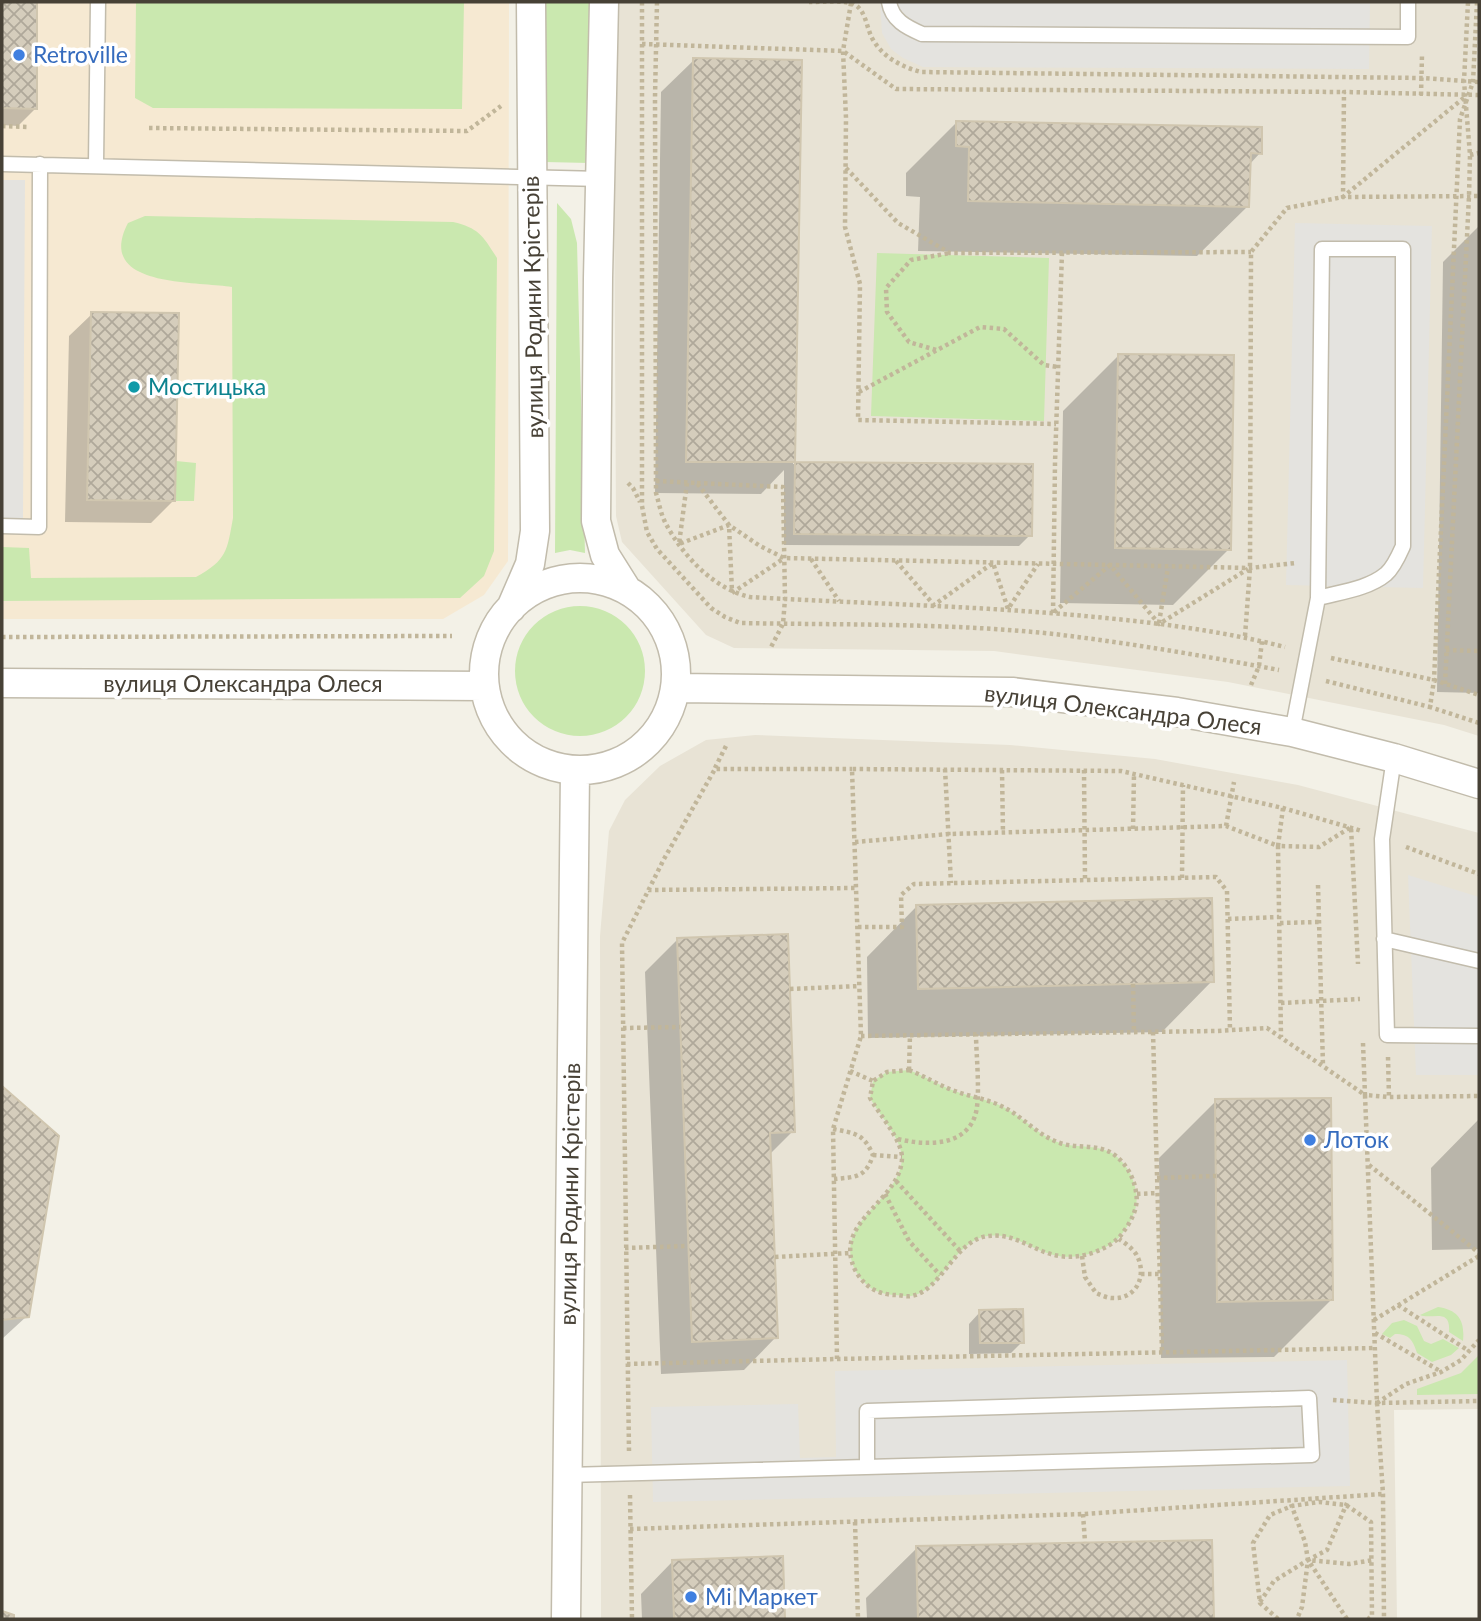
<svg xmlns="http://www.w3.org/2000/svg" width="1481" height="1621" font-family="Lato,sans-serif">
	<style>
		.residential { fill: #e8e3d5 }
		.commercial { fill: #f6e9d2 }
		.green { fill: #cae8af }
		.parking { fill: #e4e3df }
		.shadow { fill: #0003 }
		.building { fill: url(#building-cross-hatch); stroke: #d0c6af; stroke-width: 2 }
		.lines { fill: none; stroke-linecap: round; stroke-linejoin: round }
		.lane-casing { stroke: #c2bcac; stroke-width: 17 }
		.street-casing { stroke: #c2bcac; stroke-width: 31 }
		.path { stroke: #c1b69a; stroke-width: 4.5; stroke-dasharray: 3.5 3.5; stroke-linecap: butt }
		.lane { stroke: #fff; stroke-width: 14 }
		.street { stroke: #fff; stroke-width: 28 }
		.shop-dot { fill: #3f7fe0; stroke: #fff; stroke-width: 2.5 }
		.culture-dot { fill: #0f9aa8; stroke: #fff; stroke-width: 2.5 }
		.labels { text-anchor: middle; stroke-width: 7; stroke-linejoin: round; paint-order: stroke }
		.shop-label { font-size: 23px; fill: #366cbe; stroke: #fff; text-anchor: start }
		.street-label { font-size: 23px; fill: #474136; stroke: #fff }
		.culture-label { font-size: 23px; fill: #0d838f; stroke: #fff; text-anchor: start }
	</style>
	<defs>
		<pattern id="building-cross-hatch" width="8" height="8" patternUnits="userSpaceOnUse" patternTransform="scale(1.75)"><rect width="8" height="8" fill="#d5cdbc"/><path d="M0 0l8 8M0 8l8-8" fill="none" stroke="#afa89a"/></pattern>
	</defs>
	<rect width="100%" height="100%" fill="#f3f1e7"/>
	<path class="residential" d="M 613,2 L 1479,2 L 1479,736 L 1444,725 L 1228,682 L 994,651 L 734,648 L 706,635 L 622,542 L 616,516 Z
		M 755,735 L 1010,745 L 1155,759 L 1298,785 L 1479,833 L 1479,1409 L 1394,1410 L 1397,1619 L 601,1619 L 600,936 L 609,831 L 625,800 L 660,766 L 706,740 Z"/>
	<path class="commercial" d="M 2,2 L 509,2 L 508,561 L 484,595 L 443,619 L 2,619 Z"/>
	<path class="green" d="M 136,2 L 464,2 L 462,109 L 153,108 L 135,98 Z
		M 546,2 L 589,2 L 589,163 L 545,162 Z
		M 557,203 L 571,219 L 577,243 L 585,553 L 570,550 L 555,553 Z
		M 145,216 L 453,222 C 479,228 483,236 497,258 L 494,551 L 484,576 L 460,598 L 2,601 L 2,547 L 29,548 L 31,578 L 196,577 C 227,560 227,551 233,518 L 232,287 C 196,281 94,288 128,223 Z
		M 877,253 L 1049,258 L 1044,421 L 871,416 Z
		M 176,461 L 196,463 L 194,501 L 175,501 Z
		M515 671a65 65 0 1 1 130 0a65 65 0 1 1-130 0Z
		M 909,1070 C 924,1076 937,1084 952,1090 C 970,1097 990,1099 1007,1109 C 1025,1119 1039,1136 1060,1143 C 1077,1149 1100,1143 1116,1156 C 1127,1165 1134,1178 1136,1192 C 1139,1206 1132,1220 1124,1231 C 1117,1242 1107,1247 1095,1252 C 1044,1270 1027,1231 988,1236 C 954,1240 942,1291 911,1296 C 906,1297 900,1295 895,1295 C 885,1295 873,1291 866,1284 C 860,1279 854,1270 852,1262 C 839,1219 901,1199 902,1158 C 902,1140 879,1114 870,1098 L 873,1081 L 887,1072 Z
		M 1438,1307 C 1459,1310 1465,1321 1463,1341 L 1449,1332 C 1451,1307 1432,1320 1420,1315 Z
		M 1404,1320 L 1417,1326 L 1424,1341 L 1431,1344 L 1443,1339 L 1459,1348 L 1451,1355 L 1432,1362 L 1417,1353 C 1413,1341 1410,1334 1395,1334 L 1390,1338 L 1382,1334 L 1392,1323 Z
		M 1478,1356 L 1479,1394 L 1417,1395 L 1417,1389 L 1461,1373 Z"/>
	<path class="parking" d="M 880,2 L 1370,2 L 1369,69 L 923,67 L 903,58 L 891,49 L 882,33 Z
		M 2,180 L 25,180 L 23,518 L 2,518 Z
		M 1295,223 L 1432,226 L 1423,588 L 1286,585 Z
		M 1408,875 L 1479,897 L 1479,1075 L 1416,1075 Z
		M 1347,1360 L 1350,1486 L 653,1502 L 651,1407 L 798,1404 L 800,1458 L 836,1457 L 835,1371 Z"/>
	<path class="shadow" d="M 2,2 L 35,2 L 36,108 L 18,126 L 2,125 Z
		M 694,60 L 800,61 L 793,464 L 1031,466 L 1030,535 L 1019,546 L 784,545 L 784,470 L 761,494 L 655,493 L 661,92 Z
		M 957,122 L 1260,153 L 1249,165 L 1248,206 L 1197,256 L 918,251 L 920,197 L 906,196 L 906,173 Z
		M 1479,226 L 1479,693 L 1437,692 L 1443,262 Z
		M 92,314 L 174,500 L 151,523 L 65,522 L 69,336 Z
		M 1119,355 L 1229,549 L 1173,605 L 1060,603 L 1063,411 Z
		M 917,906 L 1212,981 L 1162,1032 L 868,1038 L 867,957 Z
		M 677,940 L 793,1131 L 769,1155 L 776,1337 L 744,1370 L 661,1374 L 645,972 Z
		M 2,1088 L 57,1137 L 27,1316 L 2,1339 Z
		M 1216,1101 L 1331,1300 L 1274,1357 L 1161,1358 L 1159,1158 Z
		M 1479,1119 L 1479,1249 L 1432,1250 L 1431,1168 Z
		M 980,1312 L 1022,1342 L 1011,1353 L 969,1354 L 969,1324 Z
		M 1210,1542 L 1212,1619 L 867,1619 L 866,1598 L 917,1548 Z
		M 782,1558 L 784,1619 L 642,1619 L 641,1594 L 673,1561 Z"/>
	<path class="building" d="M 2,2 L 37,2 L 37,109 L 2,108 Z
		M 693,58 L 802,60 L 795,462 L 686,462 Z
		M 956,121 L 1262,127 L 1262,154 L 1251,153 L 1249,207 L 968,201 L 969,147 L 956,146 Z
		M 91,312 L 179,313 L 175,501 L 87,500 Z
		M 1118,354 L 1234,355 L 1231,550 L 1115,548 Z
		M 795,462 L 1033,464 L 1032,536 L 794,534 Z
		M 1212,898 L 1214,982 L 918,989 L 916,905 Z
		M 788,934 L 795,1132 L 770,1133 L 778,1338 L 692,1342 L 677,938 Z
		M 2,1086 L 59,1136 L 29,1317 L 2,1320 Z
		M 1331,1098 L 1333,1300 L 1217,1302 L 1215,1099 Z
		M 1023,1309 L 1024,1343 L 980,1343 L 979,1310 Z
		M 1212,1540 L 1214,1619 L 918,1619 L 916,1546 Z
		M 783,1556 L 785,1619 L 674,1619 L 672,1560 Z
		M 2,1611 L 14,1615 L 14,1619 L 2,1619 Z"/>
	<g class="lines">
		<g class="lane-casing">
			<path id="lane" d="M 889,2 C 892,20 906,27 922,34 L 1408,37 L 1408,2
				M 2,164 L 601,179
				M 96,164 L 98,2
				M 1322,249 L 1403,249 L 1403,546 C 1399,555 1394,567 1386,574 C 1368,589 1340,592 1318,598 Z
				M 2,526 L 39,527 L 40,164
				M 1292,732 L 1318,598
				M 1394,758 L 1382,839 L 1387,1035 L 1479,1036
				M 1384,939 L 1479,961
				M 567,1475 L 1312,1455 L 1309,1398 L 867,1411 L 867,1466"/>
		</g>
		<g class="street-casing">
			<path id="street" d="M 604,2 L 598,278 L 596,521 L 605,555 L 627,590
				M484 674a96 96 0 1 1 192 0a96 96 0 1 1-192 0Z
				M 511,608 L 530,564 L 535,531 L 531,2
				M 2,683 L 484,686
				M 676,688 L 1012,692 L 1177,712 L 1292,732 L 1394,758 L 1479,784
				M 566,1619 L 575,770"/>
		</g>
		<path class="path" d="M 642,2 L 642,506 L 647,532 L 657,549 L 711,608 L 725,617 L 740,623 C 844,625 950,623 1054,634 C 1129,643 1205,656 1279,670
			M 657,2 L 655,97 L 656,493 C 659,503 661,515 666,524 C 683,556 714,589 750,597 C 869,604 988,606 1106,618 C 1167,624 1226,632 1285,647
			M 809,2 C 822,2 843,0 854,4 C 866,11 866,26 872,38 C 882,57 902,67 921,72 L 1422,78 L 1479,82
			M 1477,2 L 1473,82 L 1460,119 L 1434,680 L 1430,707 L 1479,723
			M 851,3 L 843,51 L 846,118 L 845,227 L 860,284 L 858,420 L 1056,424
			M 642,44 L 843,51 L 896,89 L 1344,92
			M 1421,95 L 1422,55
			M 1479,95 L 1344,92 L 1343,197 L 1479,196
			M 2,126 L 28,127
			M 149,128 L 467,131 L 501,106
			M 1470,155 L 1479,153
			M 846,168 L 898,223 L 950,253 L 1251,252
			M 936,350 L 909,342 L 887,312 L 886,288 L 911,260 L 950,253
			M 859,392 L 980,327 L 1004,329 L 1044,365 L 1058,367
			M 656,481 L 697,483 L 729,525 L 760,546 L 784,558 L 1250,568 L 1296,563
			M 628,483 L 633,488 L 640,502
			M 687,483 L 679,544 L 729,525 L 732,592
			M 697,483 L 783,487 L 785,599 L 783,624 L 771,647
			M 811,559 L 839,601
			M 896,561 L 934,605 L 993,563 L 1008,609 L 1038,564
			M 732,593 L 783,559
			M 1054,612 L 1110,565 L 1159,624 L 1248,569
			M 1053,613 L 1055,463 L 1062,252
			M 1159,623 L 1168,567
			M 1245,636 L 1250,568 L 1251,252 L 1287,208 L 1343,197 L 1466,96
			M 2,637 L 452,636
			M 1446,650 L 1479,651
			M 1331,658 L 1434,680 L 1479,695
			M 1326,681 L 1430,707
			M 1445,684 L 1469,196 L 1470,155 L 1464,81 L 1468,2
			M 1251,685 L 1259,666 L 1262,641
			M 715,768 L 727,744
			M 945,769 L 951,883
			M 1002,770 L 1003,833
			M 1084,770 L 1085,880
			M 1283,808 L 1278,846 L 1319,847 L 1351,827 L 1358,964
			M 1226,826 L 1234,782
			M 1133,829 L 1134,774
			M 855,842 L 949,834 L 1226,826 L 1278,846 L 1281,1037
			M 1406,847 L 1479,874
			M 1182,878 L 1183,785
			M 1318,885 L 1323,1066
			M 648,890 L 857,888
			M 1228,919 L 1279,917
			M 1280,923 L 1319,922
			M 858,927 L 902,927 L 901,895 L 914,884 L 1216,877 L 1227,891 L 1230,1030
			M 1133,984 L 1134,1032
			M 790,989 L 860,986
			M 1281,1003 L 1360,999
			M 623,1028 L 680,1027
			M 1153,1032 L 1162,1352
			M 861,1036 L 1216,1031 L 1267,1028 L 1365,1095 L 1377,1403 L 1383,1494 L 1384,1619
			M 1363,1043 L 1365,1095 L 1389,1097 L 1479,1096
			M 1388,1057 L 1389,1097
			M 909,1070 C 924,1076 937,1084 952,1090 C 970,1097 990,1099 1007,1109 C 1025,1119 1039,1136 1060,1143 C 1077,1149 1100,1143 1116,1156 C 1127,1165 1134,1178 1136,1192 C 1139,1206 1132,1220 1124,1231 C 1117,1242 1107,1247 1095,1252 C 1044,1270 1027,1231 988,1236 C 954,1240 942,1291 911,1296 C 906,1297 900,1295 895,1295 C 885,1295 873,1291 866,1284 C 860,1279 854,1270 852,1262 C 839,1219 901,1199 902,1158 C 902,1140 879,1114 870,1098 L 873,1081 L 887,1072 Z
			M 909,1070 L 910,1035
			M 850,1071 L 873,1081
			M 833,1129 C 855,1133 864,1134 873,1155 C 866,1178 855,1177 834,1179
			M 898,1139 C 923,1145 964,1148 975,1116 C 981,1099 976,1054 976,1034
			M 873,1155 L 902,1157
			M 1369,1165 L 1479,1253
			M 1157,1178 L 1216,1176
			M 896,1181 L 961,1252
			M 885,1194 L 909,1241 L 940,1275
			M 1137,1194 L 1158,1193
			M 625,1248 L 688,1246
			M 1082,1256 L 1085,1277 L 1096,1293 C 1101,1295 1107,1298 1112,1298 C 1137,1300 1148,1274 1136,1254 C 1132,1248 1125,1243 1119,1239
			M 775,1257 L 849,1253
			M 1141,1274 L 1160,1274
			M 1398,1305 L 1469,1351
			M 1374,1320 L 1479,1256
			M 1375,1333 L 1440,1371
			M 837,1359 L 1375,1348
			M 627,1364 L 837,1359 L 833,1129 L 861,1036 L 852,769 L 1121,771 L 1283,808 L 1362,831
			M 1333,1400 L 1377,1403 L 1479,1401
			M 1377,1403 L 1406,1384 L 1441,1372 L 1461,1360 L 1479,1340
			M 629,1451 L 622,943 L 664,859 L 715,769 L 852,769
			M 630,1495 L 632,1619
			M 1291,1504 L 1305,1542 L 1308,1560 L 1349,1564 L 1373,1560
			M 1083,1514 L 1085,1542
			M 855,1522 L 858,1619
			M 630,1529 L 1083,1514 L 1383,1494
			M 1260,1602 L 1274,1581 L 1308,1560 L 1302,1607 L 1297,1619
			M 1278,1619 L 1260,1603 L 1253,1543 L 1270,1515 L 1292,1506 L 1319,1502 L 1346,1505 L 1371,1522 L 1372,1616 L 1368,1619
			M 1347,1619 L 1308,1560 L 1327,1550 L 1347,1503"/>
		<use href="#lane" class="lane"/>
		<use href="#street" class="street"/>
	</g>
	<g class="shop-dot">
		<circle cx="19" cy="55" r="7"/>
		<circle cx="1310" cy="1140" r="7"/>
		<circle cx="691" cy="1597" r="7"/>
	</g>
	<circle class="culture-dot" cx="134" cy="387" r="7"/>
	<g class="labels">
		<g class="shop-label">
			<text x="33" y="63">Retroville</text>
			<text x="1324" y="1148">Лоток</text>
			<text x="705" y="1605">Мі Маркет</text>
		</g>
		<g class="street-label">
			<text transform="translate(533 307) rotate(-91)" y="8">вулиця Родини Крістерів</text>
			<text x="243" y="692">вулиця Олександра Олеся</text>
			<text transform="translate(1123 710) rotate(7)" y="8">вулиця Олександра Олеся</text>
			<text transform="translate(570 1194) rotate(-89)" y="8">вулиця Родини Крістерів</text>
		</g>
		<g class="culture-label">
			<text x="148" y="395">Мостицька</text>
		</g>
	</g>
	<rect width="1481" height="1621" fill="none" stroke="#474136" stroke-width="7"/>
</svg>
